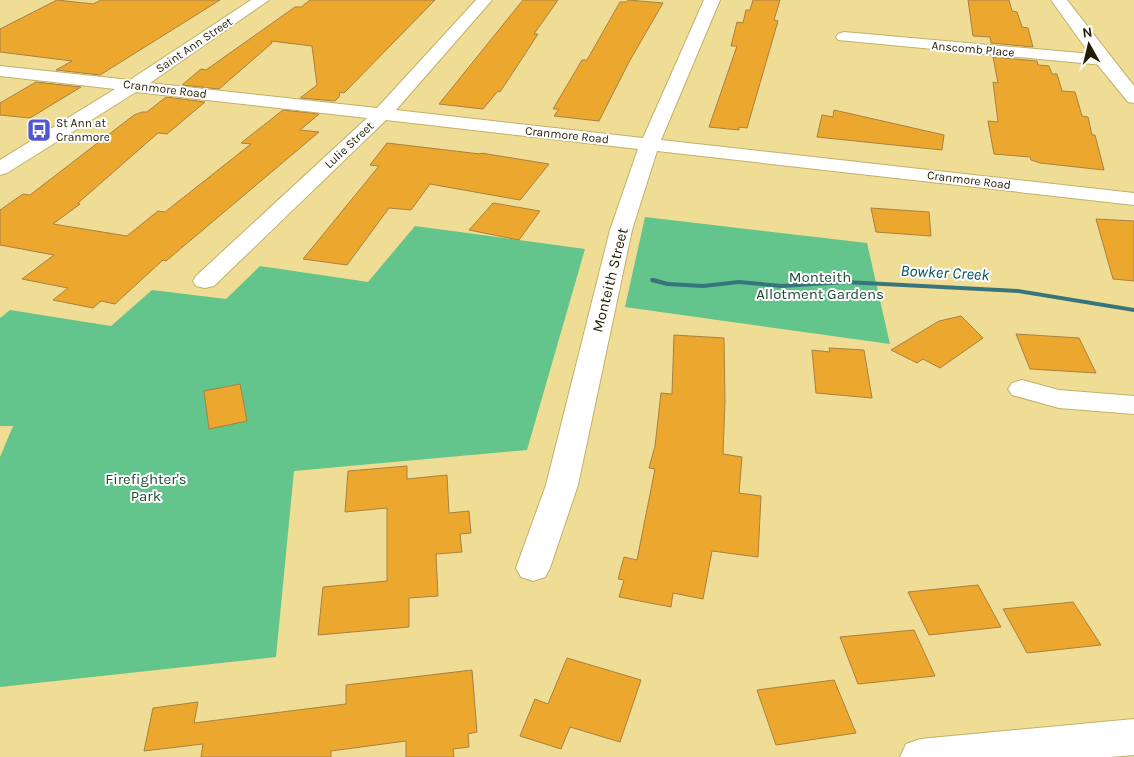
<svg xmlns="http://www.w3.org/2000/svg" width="1134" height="757" font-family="Karla,sans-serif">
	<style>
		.green { fill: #63c58b }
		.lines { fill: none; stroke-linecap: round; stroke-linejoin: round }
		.stream { fill: #38747b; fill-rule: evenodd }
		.building { fill: #eca72e; stroke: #a88042 }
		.minor-casing { stroke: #c2b069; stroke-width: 2 }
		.major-casing { stroke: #c2b069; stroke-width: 2 }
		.minor { fill: #fff; fill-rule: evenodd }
		.major { fill: #fff; fill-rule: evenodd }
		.labels { text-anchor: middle; stroke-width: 4; stroke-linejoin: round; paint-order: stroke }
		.far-street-label { font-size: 12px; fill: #241d01; stroke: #fefefe }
		.far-poi-label { font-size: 12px; fill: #241d01; stroke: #fefefe; text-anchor: start }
		.park-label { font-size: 15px; fill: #1a4c30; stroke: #fefefe }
		.street-label { font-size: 15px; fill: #241d01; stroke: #fefefe }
		.water-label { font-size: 16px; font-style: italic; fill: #005261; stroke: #fefefe }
	</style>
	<rect width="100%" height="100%" fill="#efdd95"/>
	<path class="green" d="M 645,217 L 867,243 L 890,344 L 625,307 Z
		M 415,226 L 585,249 L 527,450 L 294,471 L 276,657 L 0,687 L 0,457 L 13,426 L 0,426 L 0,318 L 10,310 L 111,326 L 152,290 L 226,299 L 260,266 L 368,282 Z"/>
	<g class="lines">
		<path class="stream" d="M 651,278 L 654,278 L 668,282 L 703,284 L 739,280 L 782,284 L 845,280 L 1018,289 L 1134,308 L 1134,312 L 1018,293 L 845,284 L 782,288 L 739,284 L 703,288 L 667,286 L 651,282 L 650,280 Z"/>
	</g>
	<path class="building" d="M 57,0 L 93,4 L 101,0 L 220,0 L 100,75 L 56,70 L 72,61 L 0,52 L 0,29 Z
		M 310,0 L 435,0 L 344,93 L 340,92 L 339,97 L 335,101 L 300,98 L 317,85 L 312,46 L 271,41 L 272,43 L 219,89 L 182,85 L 201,69 L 206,70 L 295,7 L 301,7 Z
		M 523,0 L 558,0 L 534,34 L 538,34 L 525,54 L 500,92 L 498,91 L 483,109 L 439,104 Z
		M 628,0 L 663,3 L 629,62 L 599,121 L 554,116 L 559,109 L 553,109 L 582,60 L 587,60 L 620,2 L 626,2 Z
		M 753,0 L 780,0 L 774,20 L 778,21 L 747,128 L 739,127 L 739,130 L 709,127 L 737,46 L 731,46 L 737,22 L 743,23 L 746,10 L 750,10 Z
		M 968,0 L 1009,0 L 1012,11 L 1017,12 L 1022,27 L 1028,28 L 1033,47 L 991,43 L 990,37 L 973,36 Z
		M 993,57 L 1037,61 L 1038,65 L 1049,66 L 1052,74 L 1057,74 L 1062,91 L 1075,92 L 1082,116 L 1088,117 L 1092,135 L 1095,135 L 1104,170 L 1040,163 L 1031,160 L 1030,157 L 994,154 L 988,121 L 998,122 L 993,82 L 998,83 Z
		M 36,82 L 81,87 L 30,118 L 0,115 L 0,103 Z
		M 166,97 L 205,102 L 167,134 L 158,133 L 78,203 L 80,204 L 53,224 L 127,236 L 158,211 L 165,212 L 251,144 L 241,143 L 283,110 L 319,114 L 300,130 L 319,132 L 166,261 L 163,260 L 115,304 L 101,301 L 93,308 L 53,300 L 68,288 L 22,279 L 54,255 L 0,245 L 0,210 L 23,194 L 30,195 L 134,115 L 142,112 L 147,112 Z
		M 834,110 L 944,135 L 942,150 L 817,137 L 822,115 L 833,117 Z
		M 387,143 L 480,154 L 481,153 L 549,164 L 520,200 L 430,184 L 411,210 L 389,208 L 347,265 L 303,259 L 379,166 L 370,165 Z
		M 493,203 L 540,211 L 519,240 L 469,230 Z
		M 871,208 L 929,212 L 931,236 L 876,232 Z
		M 1096,219 L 1134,221 L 1134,281 L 1113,279 Z
		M 961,316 L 983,338 L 940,368 L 923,359 L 917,363 L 891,350 L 939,321 Z
		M 1016,334 L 1079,338 L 1096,373 L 1030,369 Z
		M 674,335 L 724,338 L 725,402 L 723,454 L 742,457 L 739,493 L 761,496 L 758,557 L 712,551 L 703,599 L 673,593 L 671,607 L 619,597 L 624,580 L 618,579 L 624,557 L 637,560 L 655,469 L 649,468 L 655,446 L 661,393 L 672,394 Z
		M 829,348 L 864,350 L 872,398 L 816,393 L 812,350 L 830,352 Z
		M 240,384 L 247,421 L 209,429 L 204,391 Z
		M 407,466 L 407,479 L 447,475 L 449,513 L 469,511 L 471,533 L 460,534 L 462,552 L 436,554 L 438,596 L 409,598 L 409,627 L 318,635 L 323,587 L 387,581 L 387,508 L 345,512 L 348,471 Z
		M 978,585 L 1001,627 L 929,635 L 908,592 Z
		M 1073,602 L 1101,645 L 1027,653 L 1003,609 Z
		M 914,630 L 935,676 L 858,684 L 840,637 Z
		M 567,658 L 641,680 L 620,742 L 570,727 L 561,749 L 520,736 L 535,699 L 548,704 Z
		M 472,670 L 477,732 L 468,734 L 469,747 L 453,749 L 454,757 L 406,757 L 406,741 L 331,751 L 331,757 L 201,757 L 203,744 L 144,751 L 153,708 L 198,702 L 194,723 L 346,704 L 346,685 Z
		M 834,680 L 856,733 L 776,745 L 757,690 Z"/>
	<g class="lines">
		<g class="minor-casing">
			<path id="minor" d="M 251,0 L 269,0 L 150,83 L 377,108 L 476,0 L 492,0 L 396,110 L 643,138 L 704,0 L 720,0 L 661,140 L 1134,193 L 1134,205 L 657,151 L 632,230 L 578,485 L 550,568 L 545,577 L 533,581 L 521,577 L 516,568 L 546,485 L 610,230 L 638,149 L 386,120 L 214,286 L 205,288 L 196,286 L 193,281 L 196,276 L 367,118 L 136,92 L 7,173 L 0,175 L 0,160 L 115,89 L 0,76 L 0,66 L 130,80 Z
				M 844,32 L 1103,55 L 1109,56 L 1112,60 L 1109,64 L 1103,65 L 838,40 L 836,37 L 838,34 Z
				M 1022,380 L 1059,390 L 1134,396 L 1134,414 L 1059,408 L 1012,395 L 1008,389 L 1012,383 Z
				M 1134,719 L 1134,755 L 1110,757 L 900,757 L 906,744 L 920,739 Z"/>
		</g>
		<g class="major-casing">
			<path id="major" d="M 1051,0 L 1067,0 L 1134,86 L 1134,103 L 1128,102 L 1097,64 Z"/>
		</g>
		<use href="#minor" class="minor"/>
		<use href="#major" class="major"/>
	</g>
	<defs>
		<g id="bus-square" transform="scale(1.25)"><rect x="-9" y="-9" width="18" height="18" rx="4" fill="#5157ce" stroke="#fefefe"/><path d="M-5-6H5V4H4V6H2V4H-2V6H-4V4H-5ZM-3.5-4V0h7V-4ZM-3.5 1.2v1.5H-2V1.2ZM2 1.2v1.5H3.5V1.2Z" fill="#fff"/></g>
	</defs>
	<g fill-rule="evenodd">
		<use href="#bus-square" x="39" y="130"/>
	</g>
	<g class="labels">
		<g class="far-street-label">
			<text transform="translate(194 45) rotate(-34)" y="4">Saint Ann Street</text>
			<text transform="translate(973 49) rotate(5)" y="4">Anscomb Place</text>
			<text transform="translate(165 89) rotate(7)" y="4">Cranmore Road</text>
			<text transform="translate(567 135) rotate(6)" y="4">Cranmore Road</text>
			<text transform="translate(349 145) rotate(-43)" y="4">Lulie Street</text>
			<text transform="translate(969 180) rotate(7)" y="4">Cranmore Road</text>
		</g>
		<g class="far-poi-label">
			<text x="56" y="127">St Ann at<tspan x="56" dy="14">Cranmore</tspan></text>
		</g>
		<g class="park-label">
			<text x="820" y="282">Monteith<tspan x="820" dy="17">Allotment Gardens</tspan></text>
			<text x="146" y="484">Firefighter's<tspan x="146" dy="17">Park</tspan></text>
		</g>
		<g class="street-label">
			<text transform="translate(610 280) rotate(-76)" y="5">Monteith Street</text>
		</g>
		<g class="water-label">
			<text transform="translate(945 272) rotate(3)" y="6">Bowker Creek</text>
		</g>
	</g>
	<g transform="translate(1089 45) rotate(352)" stroke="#fefefe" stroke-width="4" paint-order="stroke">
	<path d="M0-4L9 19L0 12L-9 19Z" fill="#241d01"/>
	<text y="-8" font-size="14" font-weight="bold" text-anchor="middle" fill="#241d01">N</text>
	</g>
</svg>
